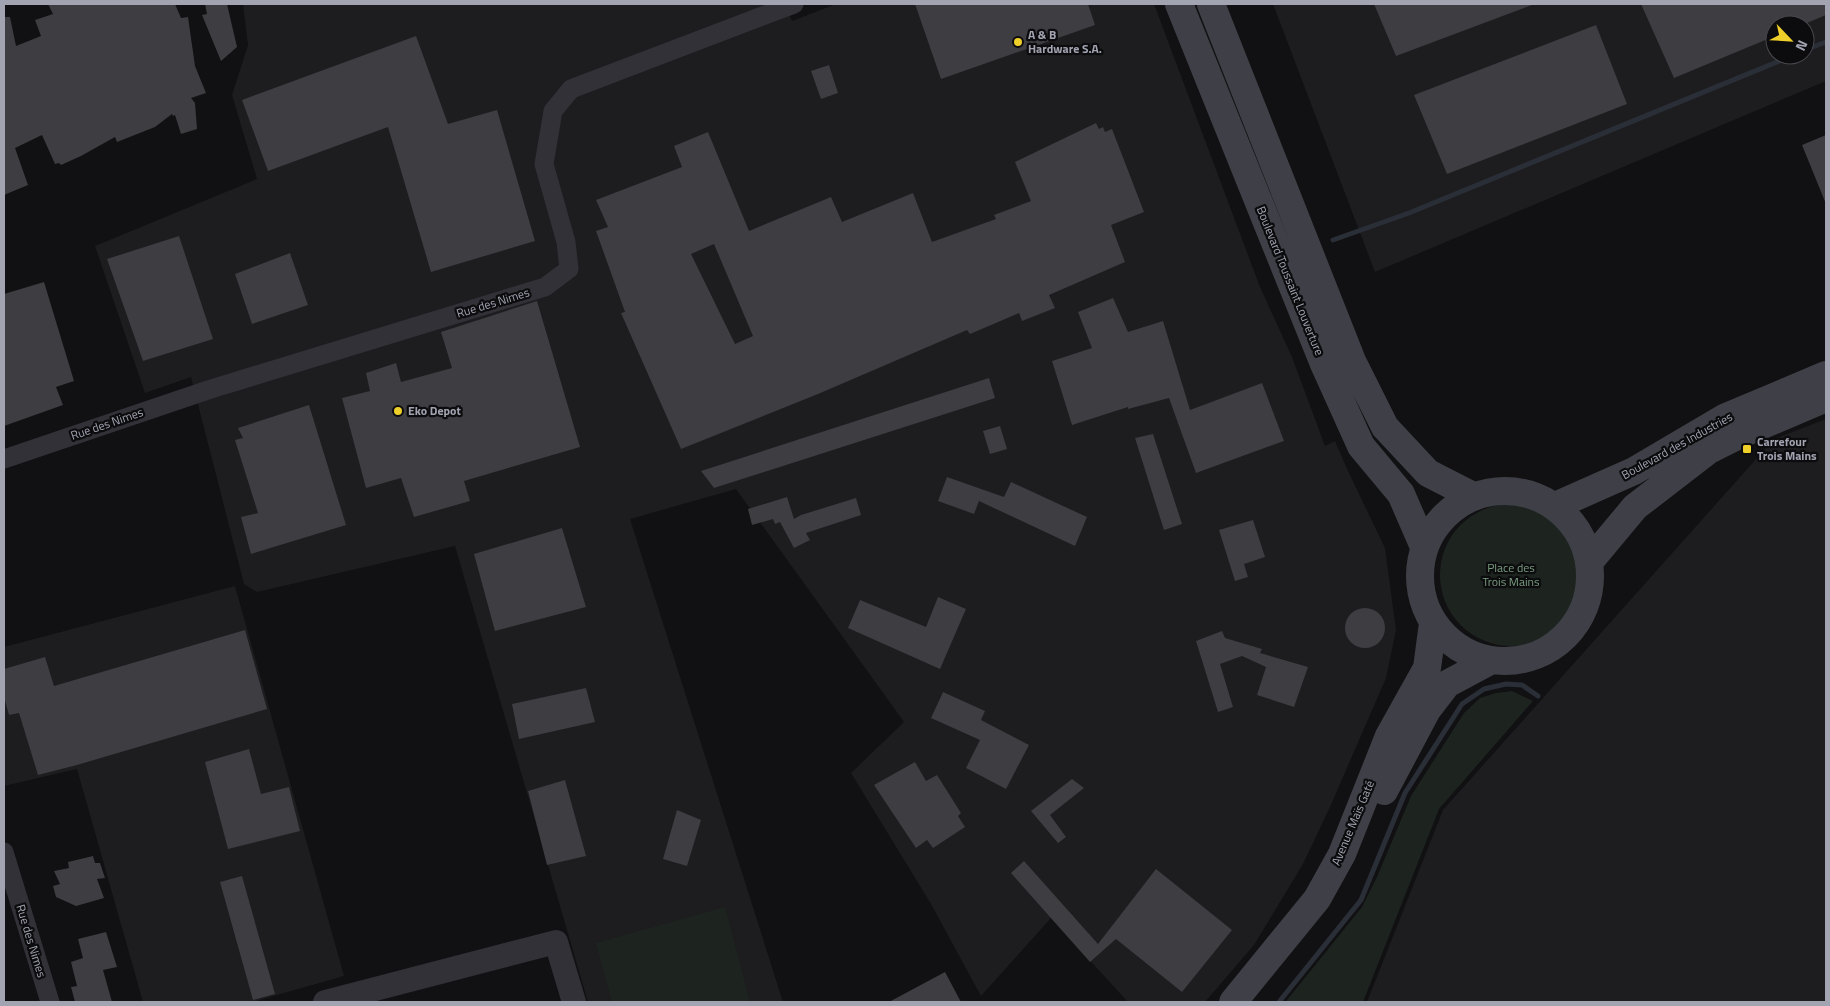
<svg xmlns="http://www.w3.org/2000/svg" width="1830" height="1006" font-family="'Titillium Web',sans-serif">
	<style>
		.built { fill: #1d1c1f; fill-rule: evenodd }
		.green { fill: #1d241f }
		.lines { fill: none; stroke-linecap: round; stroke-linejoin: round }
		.stream { stroke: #292e37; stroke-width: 5 }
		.building { fill: #3d3d42; fill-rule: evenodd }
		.minor { stroke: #323137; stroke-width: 19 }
		.tertiary { stroke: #323137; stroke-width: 24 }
		.secondary { stroke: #3f4047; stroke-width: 28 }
		.poi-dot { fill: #efd02b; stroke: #0c0b0d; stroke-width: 2 }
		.labels { text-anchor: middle; stroke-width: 4.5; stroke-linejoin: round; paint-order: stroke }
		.poi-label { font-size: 12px; font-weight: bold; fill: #a2a4b2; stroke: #0c0b0d; text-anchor: start }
		.street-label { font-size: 12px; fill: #a2a4b2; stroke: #0c0b0d }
		.park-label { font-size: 12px; fill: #799e81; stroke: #0c0b0d }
	</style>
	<rect width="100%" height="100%" fill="#111012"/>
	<path class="built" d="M 243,4 L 785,4 L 792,21 L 836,4 L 1154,4 L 1260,287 L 1292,357 L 1325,446 L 1335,441 L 1348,471 L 1385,548 L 1396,630 L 1386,678 L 1330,807 L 1303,864 L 1254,945 L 1205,1002 L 1128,1002 L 1051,918 L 981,996 L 931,904 L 851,773 L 904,722 L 736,489 L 630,519 L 783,1002 L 588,1002 L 455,546 L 257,592 L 244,584 L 191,377 L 145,393 L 95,246 L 257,179 L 232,95 L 248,45 Z
		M 1273,4 L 1826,4 L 1826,81 L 1375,272 ZM 1775,25 L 1805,25 L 1805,55 L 1775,55 Z
		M 1826,419 L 1826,1002 L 1367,1002 L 1443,810 L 1774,439 Z
		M 235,586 L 344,976 L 252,1002 L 143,1002 L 77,769 L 4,786 L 4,647 Z"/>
	<path class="green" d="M1440 575a71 71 0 1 1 142 0a71 71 0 1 1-142 0Z
		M 1512,691 L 1533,701 L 1439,809 L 1363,1002 L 1288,1002 L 1287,1000 L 1362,907 L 1377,877 L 1411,796 L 1464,713 L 1480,698 L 1496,693 Z
		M 725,907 L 750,1002 L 612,1002 L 596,943 Z"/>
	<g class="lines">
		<path class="stream" d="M 1805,50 L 1826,42
			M 1333,240 L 1409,213 L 1794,55
			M 1279,1002 L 1361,900 L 1405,793 L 1462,704 L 1484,689 L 1506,684 L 1522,685 L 1538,696"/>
	</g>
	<path class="building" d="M 48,4 L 175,4 L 181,18 L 188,17 L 195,66 L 206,93 L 191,98 L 195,103 L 197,129 L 181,134 L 175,115 L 173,116 L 172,114 L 155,127 L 117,142 L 115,137 L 81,156 L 61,165 L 59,163 L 55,164 L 42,135 L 15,148 L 28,185 L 4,195 L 4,17 L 10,17 L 16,46 L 41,36 L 35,20 L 53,14 Z
		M 205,4 L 227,4 L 237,47 L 221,61 L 202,15 L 207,14 Z
		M 915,4 L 1088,4 L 1095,25 L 941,79 Z
		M 1374,4 L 1532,4 L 1532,5 L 1396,56 Z
		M 1641,4 L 1826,4 L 1826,15 L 1802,25 L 1775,25 L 1775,36 L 1674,78 Z
		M 1596,25 L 1627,104 L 1447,174 L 1414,95 Z
		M 416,36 L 448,124 L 497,110 L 535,241 L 431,272 L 388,127 L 268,171 L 242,100 Z
		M 829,65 L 838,93 L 821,99 L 811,71 Z
		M 1096,123 L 1099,129 L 1103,127 L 1105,132 L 1112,129 L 1144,212 L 1111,225 L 1125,262 L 1049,295 L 1055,308 L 1022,321 L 1019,313 L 970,334 L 967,330 L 818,394 L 681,449 L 621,313 L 625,312 L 596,231 L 608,227 L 596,200 L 682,167 L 674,146 L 708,132 L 749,231 L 831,197 L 842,222 L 913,193 L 932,242 L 996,219 L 994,215 L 1031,201 L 1015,162 ZM 714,244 L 753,336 L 735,344 L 691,254 Z
		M 1826,135 L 1826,204 L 1802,145 Z
		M 179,236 L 213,339 L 143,361 L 107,259 Z
		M 290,253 L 308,305 L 252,324 L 235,274 Z
		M 44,282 L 74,381 L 56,387 L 63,405 L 4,426 L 4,294 Z
		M 1113,298 L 1128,332 L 1163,321 L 1190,410 L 1262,383 L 1284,441 L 1196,473 L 1169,398 L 1128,409 L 1128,407 L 1072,425 L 1052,361 L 1092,348 L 1078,312 Z
		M 537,301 L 580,447 L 464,481 L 470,501 L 414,517 L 401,478 L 366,488 L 342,398 L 370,391 L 366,373 L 396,363 L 401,382 L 452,368 L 441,332 Z
		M 989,378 L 995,398 L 714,488 L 701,471 Z
		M 309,405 L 346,525 L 251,554 L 241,517 L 258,513 L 235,440 L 243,438 L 238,428 Z
		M 1000,426 L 1007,449 L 990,454 L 983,431 Z
		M 1153,434 L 1182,524 L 1164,530 L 1135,438 Z
		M 947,477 L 1004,497 L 1011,482 L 1087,517 L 1075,546 L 979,501 L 974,514 L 938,501 Z
		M 787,497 L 794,519 L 801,515 L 856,498 L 861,515 L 806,533 L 810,540 L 794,548 L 780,522 L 775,524 L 773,519 L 752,525 L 748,509 Z
		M 1253,520 L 1265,557 L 1244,564 L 1248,577 L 1235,581 L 1219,530 Z
		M 562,528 L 586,607 L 495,631 L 474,554 Z
		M 938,597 L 966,609 L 940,669 L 848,628 L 860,600 L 926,627 Z
		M1345 628a20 20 0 1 1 40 0a20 20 0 1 1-40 0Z
		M 245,630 L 267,709 L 77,765 L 38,775 L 19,713 L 9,715 L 4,697 L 4,669 L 45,657 L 54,686 Z
		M 1222,631 L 1225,638 L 1262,649 L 1260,653 L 1308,667 L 1294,707 L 1257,695 L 1266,667 L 1242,656 L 1220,664 L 1233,707 L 1218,712 L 1196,641 Z
		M 586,688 L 595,722 L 519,739 L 512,704 Z
		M 943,692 L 985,711 L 981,720 L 1029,745 L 1006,789 L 966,768 L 980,740 L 931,718 Z
		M 249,749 L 261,794 L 289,787 L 300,831 L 228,849 L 205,762 Z
		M 915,762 L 926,781 L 937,775 L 961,813 L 958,816 L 965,827 L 933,848 L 927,840 L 916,848 L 874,785 Z
		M 1072,779 L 1084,788 L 1050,815 L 1066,837 L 1058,843 L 1031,811 Z
		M 565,780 L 586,856 L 547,865 L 528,791 Z
		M 677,810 L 701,820 L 687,866 L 663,859 Z
		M 93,856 L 95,863 L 100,863 L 105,878 L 97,879 L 104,898 L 76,906 L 56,897 L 53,886 L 60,884 L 54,871 L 69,868 L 68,862 Z
		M 1024,861 L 1098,944 L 1156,869 L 1232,930 L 1182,992 L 1116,939 L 1090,962 L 1011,873 Z
		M 242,876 L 275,994 L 253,1000 L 220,882 Z
		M 106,932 L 117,967 L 103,970 L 112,1002 L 75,1002 L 71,987 L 77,986 L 71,962 L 83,958 L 78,939 Z
		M 945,972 L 961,1002 L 889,1002 Z"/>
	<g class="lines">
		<path class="minor" d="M 4,459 L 211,389 L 545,287 L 569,269 L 566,242 L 544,164 L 553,111 L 571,89 L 794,4
			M 4,852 L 50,1002"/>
		<path class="tertiary" d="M 325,1002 L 556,942 L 574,1002"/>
		<path class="secondary" d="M 1179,4 L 1324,364 L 1361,446 L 1401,494 L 1424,547
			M 1211,4 L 1352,361 L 1385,427 L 1428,473 L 1473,496
			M1420 576a85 85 0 1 1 170 0a85 85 0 1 1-170 0Z
			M 1555,506 L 1634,471 L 1724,418 L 1826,375
			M 1590,561 L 1635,507 L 1709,450 L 1739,435 L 1826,398
			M 1384,791 L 1427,710 L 1447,684 L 1490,661
			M 1233,1002 L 1317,899 L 1342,854 L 1389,736 L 1427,668 L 1433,623"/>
	</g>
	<g class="poi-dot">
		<circle cx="1018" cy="42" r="5"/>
		<circle cx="398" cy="411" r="5"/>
		<rect x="1742" y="444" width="10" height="10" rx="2.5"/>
	</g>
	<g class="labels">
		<g class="poi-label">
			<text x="1028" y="39">A &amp; B<tspan x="1028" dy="14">Hardware S.A.</tspan></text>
			<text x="408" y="415">Eko Depot</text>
			<text x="1757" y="446">Carrefour<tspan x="1757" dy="14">Trois Mains</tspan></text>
		</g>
		<g class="street-label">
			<text transform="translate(1290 281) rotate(68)" y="4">Boulevard Toussaint Louverture</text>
			<text transform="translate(493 303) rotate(-17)" y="4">Rue des Nimes</text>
			<text transform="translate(107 424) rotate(-19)" y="4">Rue des Nimes</text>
			<text transform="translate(1677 446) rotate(-29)" y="4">Boulevard des Industries</text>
			<text transform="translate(1353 823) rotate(-67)" y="4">Avenue Maïs Gaté</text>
			<text transform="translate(31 941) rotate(73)" y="4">Rue des Nimes</text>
		</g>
		<g class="park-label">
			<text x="1511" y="572">Place des<tspan x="1511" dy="14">Trois Mains</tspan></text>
		</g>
	</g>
	<rect width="1830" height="1006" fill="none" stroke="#a2a4b2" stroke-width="10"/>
	<g transform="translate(1790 40) rotate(115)"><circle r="24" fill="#0c0b0d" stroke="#48484f"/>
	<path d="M0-4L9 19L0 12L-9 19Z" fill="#efd02b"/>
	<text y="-8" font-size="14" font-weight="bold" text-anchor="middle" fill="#a2a4b2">N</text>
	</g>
</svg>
